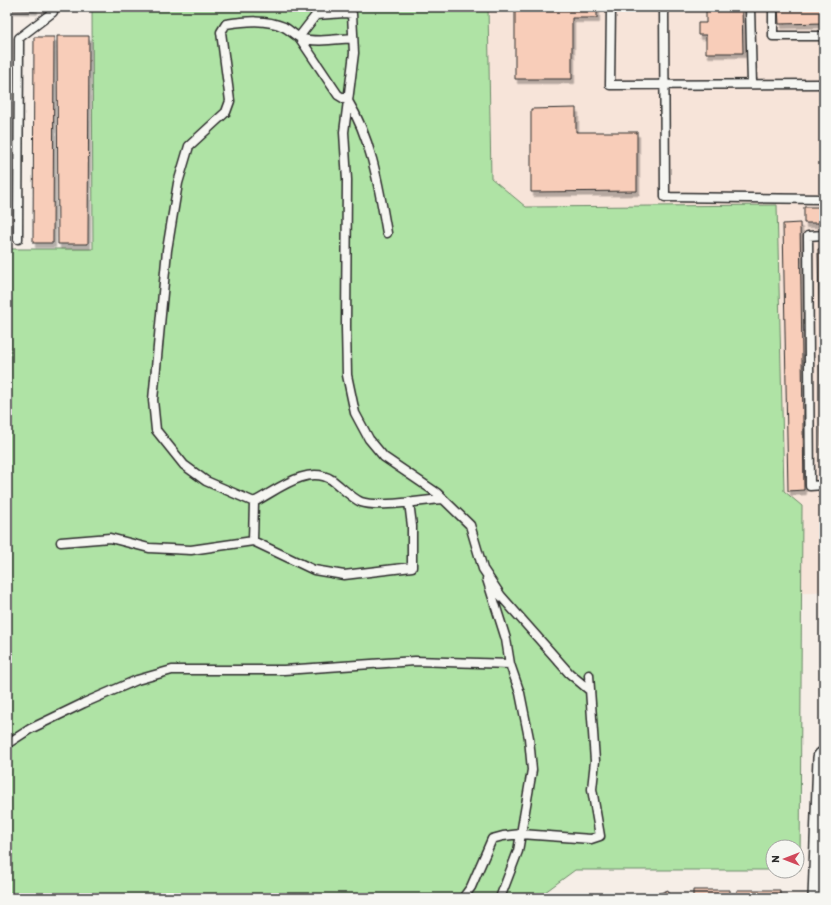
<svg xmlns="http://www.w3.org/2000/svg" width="831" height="905" font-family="Itim,sans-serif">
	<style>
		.built { fill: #f7e4d9 }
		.green { fill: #afe3a5; stroke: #6d8768 }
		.building { fill: #f8cdb9; stroke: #2b2b2b; filter: url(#shadow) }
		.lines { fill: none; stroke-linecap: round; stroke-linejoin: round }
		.service-casing { stroke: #2b2b2b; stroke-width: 11 }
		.tertiary-casing { stroke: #2b2b2b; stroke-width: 24 }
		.service { stroke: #f6f6f2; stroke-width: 8 }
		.tertiary { stroke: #f6f6f2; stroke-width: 21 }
	</style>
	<defs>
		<filter id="shadow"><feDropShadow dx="2.5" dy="4.5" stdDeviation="0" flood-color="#0004"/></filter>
	</defs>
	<rect width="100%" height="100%" fill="#f6eee7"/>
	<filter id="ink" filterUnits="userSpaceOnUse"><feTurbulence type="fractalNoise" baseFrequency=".025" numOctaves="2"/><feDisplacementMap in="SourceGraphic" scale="8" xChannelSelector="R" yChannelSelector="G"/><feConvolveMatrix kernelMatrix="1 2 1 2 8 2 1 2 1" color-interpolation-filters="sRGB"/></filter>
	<g filter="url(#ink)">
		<path class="built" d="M 488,7 L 824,7 L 824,591 L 802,593 L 802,507 L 784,491 L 777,205 L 526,207 L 491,178 Z"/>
		<path class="green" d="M 92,7 L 488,7 L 491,178 L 526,207 L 777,205 L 784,491 L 802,506 L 800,870 L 797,870 L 797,847 L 773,847 L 773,870 L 575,870 L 537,898 L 7,898 L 7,408 L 10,407 L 11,299 L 7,298 L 7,249 L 93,249 Z"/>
		<path class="building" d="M 7,7 L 35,7 L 35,10 L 7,9 Z
			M 515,7 L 597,7 L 597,18 L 572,18 L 572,79 L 515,79 Z
			M 706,7 L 742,7 L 743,53 L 706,53 L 706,35 L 698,35 L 698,23 L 706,23 Z
			M 778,7 L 824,7 L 824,23 L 779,24 Z
			M 57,36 L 89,36 L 88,244 L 58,244 Z
			M 34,37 L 54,37 L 53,243 L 33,243 Z
			M 576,108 L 576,132 L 637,132 L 637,191 L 531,192 L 531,109 Z
			M 804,207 L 824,207 L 824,223 L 804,223 Z
			M 800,223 L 804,490 L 788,491 L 783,224 Z
			M 824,248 L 824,472 L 822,472 L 818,249 Z
			M 668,890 L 671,898 L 648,898 Z
			M 693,890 L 730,890 L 730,898 L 693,898 Z
			M 737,890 L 780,890 L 780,898 L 737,898 Z"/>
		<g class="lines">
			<g class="service-casing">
				<path id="service" d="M 611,7 L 610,85 L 824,84
					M 664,7 L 665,197 L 824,199
					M 750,7 L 752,84
					M 773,7 L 773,36 L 824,36
					M 345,13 L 352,14 L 354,53 L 348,101 L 338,95 L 299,37 L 316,15 Z
					M 353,38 C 337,39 316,43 300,38 C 294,35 290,30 284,27 C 266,19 246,21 226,24 L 221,32 L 230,101 L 226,112 L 189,146 L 178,183 L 167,250 L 153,400 L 156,430 L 184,465 L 206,481 L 254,502 C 276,491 307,464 332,480 C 340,486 353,499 361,502 C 378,508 424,500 443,499
					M 387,233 C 379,188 372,140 348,101 L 344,132 L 347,180 L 346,327 L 347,375 L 355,413 L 369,439 L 384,457 L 437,493 L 470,525 L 483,569 L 501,596 L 569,673 L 588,689
					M 824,235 L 808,236 L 810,486 L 824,485
					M 18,239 L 19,38 L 53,12 L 53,7
					M 254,502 L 253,541 L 314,570 L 344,575 L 412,567 L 412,526 L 409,502
					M 61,542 L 110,538 L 149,548 L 191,550 L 253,541
					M 487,579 L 506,639 L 510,664 L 520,693 L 529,738 L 532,770 L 521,834 L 591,839 L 600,836 L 592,789 L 595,761 L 589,675
					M 7,744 L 30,729 L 84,703 L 137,680 L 172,670 L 284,670 L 415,661 L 510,664
					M 463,898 L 471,887 L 492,839 L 503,836 L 521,834 L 518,851 L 500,898"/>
			</g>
			<g class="tertiary-casing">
				<path id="tertiary" d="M 819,898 L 824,758"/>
			</g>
			<use href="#service" class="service"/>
			<use href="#tertiary" class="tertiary"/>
		</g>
	</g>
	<rect width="831" height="905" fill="none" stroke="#f6f6f2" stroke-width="24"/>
	<rect x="12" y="12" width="807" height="881" fill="none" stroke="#2b2b2b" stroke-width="1.5" filter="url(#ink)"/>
	<g transform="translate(785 859) rotate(270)"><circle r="19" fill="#f6f6f2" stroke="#a5a5a2"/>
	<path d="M0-3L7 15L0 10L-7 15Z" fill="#d1495b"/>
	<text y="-6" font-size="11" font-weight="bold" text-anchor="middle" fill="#2b2b2b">N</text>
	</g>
</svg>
